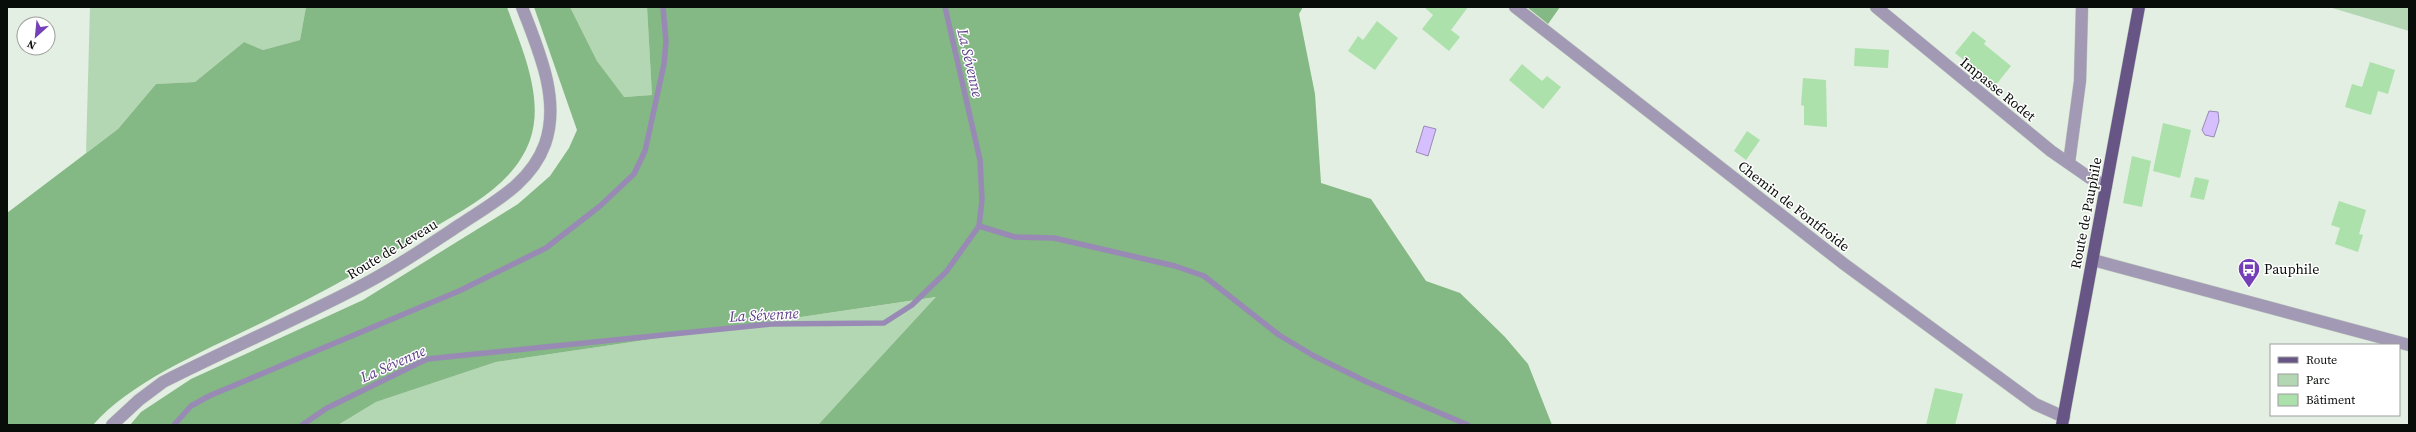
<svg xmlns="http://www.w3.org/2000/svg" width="2416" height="432" font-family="'Source Serif 4',serif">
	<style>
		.green { fill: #b3d6b3 }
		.forest { fill: #84b884 }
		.water { fill: #d5bfff; stroke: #988ab5 }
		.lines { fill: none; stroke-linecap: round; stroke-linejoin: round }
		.stream { stroke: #988ab5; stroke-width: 5.5 }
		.building { fill: #ace1ab }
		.minor-casing { stroke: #c0cbbf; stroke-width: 13 }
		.major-casing { stroke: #c0cbbf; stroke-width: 13 }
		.minor { stroke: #a299b5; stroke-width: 12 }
		.major { stroke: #675685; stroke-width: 12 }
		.labels { text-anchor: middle; stroke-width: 3; stroke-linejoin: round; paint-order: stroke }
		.street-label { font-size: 14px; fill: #090d09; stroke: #fff }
		.poi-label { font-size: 14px; fill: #090d09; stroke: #fff; text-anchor: start }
		.water-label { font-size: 15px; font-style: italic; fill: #5e408a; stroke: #fff }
	</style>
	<rect width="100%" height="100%" fill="#e3efe2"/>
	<path class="green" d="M 90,7 L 306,7 L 300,40 L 263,50 L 244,42 L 195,82 L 156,84 L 118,129 L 86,153 Z
		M 570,7 L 647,7 L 652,95 L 623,97 L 597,61 Z
		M 2329,7 L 2409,7 L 2409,31 Z
		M 937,297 L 818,425 L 338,425 L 376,402 L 496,362 Z"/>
	<path class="forest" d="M 306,7 L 507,7 C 521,47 545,97 530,140 C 514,184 471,205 433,228 C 380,260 328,290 273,317 C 218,345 132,379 93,425 L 7,425 L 7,213 L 118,129 L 156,84 L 195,82 L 244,42 L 263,50 L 300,40 Z
		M 534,7 L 570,7 L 597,61 L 624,97 L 652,95 L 647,7 L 1303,7 L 1299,14 L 1315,94 L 1321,183 L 1371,199 L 1426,281 L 1460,293 L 1505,337 L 1528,364 L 1552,425 L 818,425 L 936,297 L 496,362 L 376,402 L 338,425 L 130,425 L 141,412 L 191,379 L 363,300 L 518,204 L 550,176 L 569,148 L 577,130 Z
		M 1527,7 L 1560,7 L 1548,24 Z"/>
	<path class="water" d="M 2209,111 L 2218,112 L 2219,121 L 2214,137 L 2205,135 L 2202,130 Z
		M 1424,126 L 1436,129 L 1428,156 L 1416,152 Z"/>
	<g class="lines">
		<path class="stream" d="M 979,226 L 1015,237 L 1054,238 L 1175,266 L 1204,276 L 1279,335 L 1314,356 L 1367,382 L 1468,425
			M 174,425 L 191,406 L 209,396 L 459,291 L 546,248 L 600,206 L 634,174 L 645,151 L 664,64 L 666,42 L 663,7
			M 302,425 L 327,408 L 427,359 L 771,324 L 884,323 L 912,305 L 946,272 L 979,226 L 982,200 L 980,160 L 945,7"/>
	</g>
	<path class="building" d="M 1424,7 L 1468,7 L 1451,30 L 1460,37 L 1449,51 L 1422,29 L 1433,15 Z
		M 1377,21 L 1398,38 L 1375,70 L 1348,51 L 1358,36 L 1363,40 Z
		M 1973,31 L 1986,41 L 1984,44 L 2011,66 L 1995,86 L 1955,53 Z
		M 1855,48 L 1889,50 L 1888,68 L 1854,66 Z
		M 2370,62 L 2395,70 L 2388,94 L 2378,91 L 2371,115 L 2345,107 L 2352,84 L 2362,87 Z
		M 1522,64 L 1542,81 L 1547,76 L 1561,87 L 1543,109 L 1509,80 Z
		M 1803,78 L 1826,80 L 1827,127 L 1804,125 L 1804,106 L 1801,105 Z
		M 2163,123 L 2191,130 L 2180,178 L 2153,171 Z
		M 1747,131 L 1760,140 L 1746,160 L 1734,151 Z
		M 2132,156 L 2151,161 L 2142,207 L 2123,203 Z
		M 2195,177 L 2209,180 L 2204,200 L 2190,197 Z
		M 2339,201 L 2366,210 L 2359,234 L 2363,235 L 2358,252 L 2335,244 L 2340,228 L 2331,225 Z
		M 1935,388 L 1963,394 L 1955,425 L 1926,425 Z"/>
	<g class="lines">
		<g class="minor-casing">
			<path id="minor" d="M 1515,7 L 1844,264 L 2035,404 L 2064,417
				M 1876,7 L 2051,151 L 2090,178 L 2106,186
				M 2069,163 L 2080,81 L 2082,7
				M 2093,260 L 2409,345
				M 112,425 L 139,400 L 163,382 C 226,350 291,322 353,290 C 391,271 426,247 461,224 C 494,202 531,183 545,144 C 561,99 538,49 522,7"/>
		</g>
		<g class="major-casing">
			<path id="major" d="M 2062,425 L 2139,7"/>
		</g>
		<use href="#minor" class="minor"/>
		<use href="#major" class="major"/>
	</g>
	<defs>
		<g id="bus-pin" transform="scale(1.15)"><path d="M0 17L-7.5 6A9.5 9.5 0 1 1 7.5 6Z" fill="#7540b7" stroke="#fff"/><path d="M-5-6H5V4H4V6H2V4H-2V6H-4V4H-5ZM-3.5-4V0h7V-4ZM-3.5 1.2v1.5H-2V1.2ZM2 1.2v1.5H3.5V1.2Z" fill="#fff"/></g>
	</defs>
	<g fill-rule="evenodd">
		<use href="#bus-pin" x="2249" y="269"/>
	</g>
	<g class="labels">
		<g class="street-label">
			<text transform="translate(1998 89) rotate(39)" y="5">Impasse Rodet</text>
			<text transform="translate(1794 206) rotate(38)" y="5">Chemin de Fontfroide</text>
			<text transform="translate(2086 213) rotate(-79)" y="5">Route de Pauphile</text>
			<text transform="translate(392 249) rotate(-31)" y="5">Route de Leveau</text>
		</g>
		<g class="poi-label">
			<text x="2264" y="274">Pauphile</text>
		</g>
		<g class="water-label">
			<text transform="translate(970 63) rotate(77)" y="5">La Sévenne</text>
			<text transform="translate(764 315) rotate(-3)" y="5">La Sévenne</text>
			<text transform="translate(393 364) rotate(-24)" y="5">La Sévenne</text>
		</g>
	</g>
	<rect width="2416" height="432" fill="none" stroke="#090d09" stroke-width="16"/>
	<rect x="2270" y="344" width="130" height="72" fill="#ffffff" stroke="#9d9e9d"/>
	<rect x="2278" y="357" width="20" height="6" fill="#675685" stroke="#9d9e9d"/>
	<text x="2306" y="364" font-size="12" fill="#090d09">Route</text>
	<rect x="2278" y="374" width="20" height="12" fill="#b3d6b3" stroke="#9d9e9d"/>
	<text x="2306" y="384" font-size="12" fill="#090d09">Parc</text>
	<rect x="2278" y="394" width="20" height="12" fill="#ace1ab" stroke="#9d9e9d"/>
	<text x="2306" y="404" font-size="12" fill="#090d09">Bâtiment</text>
	<g transform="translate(36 36) rotate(207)"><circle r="19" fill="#ffffff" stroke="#9d9e9d"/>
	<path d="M0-3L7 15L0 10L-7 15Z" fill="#7540b7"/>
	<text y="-6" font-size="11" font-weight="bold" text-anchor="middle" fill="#090d09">N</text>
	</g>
</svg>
